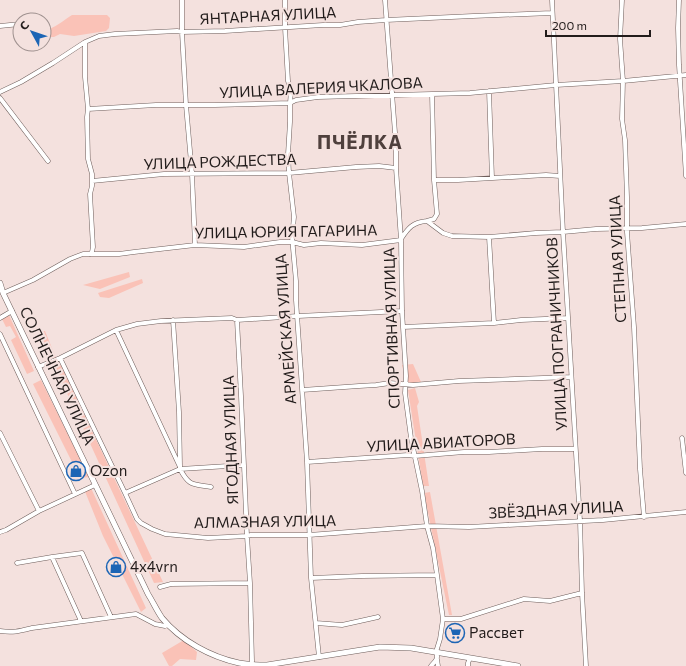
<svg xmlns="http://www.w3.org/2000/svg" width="686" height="666" font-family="Commissioner,sans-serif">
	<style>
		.green { fill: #fac2b7 }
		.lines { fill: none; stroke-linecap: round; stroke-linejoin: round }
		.minor-casing { stroke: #6e5e5b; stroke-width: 5 }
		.tertiary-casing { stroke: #6e5e5b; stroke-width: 6 }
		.minor { stroke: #fff; stroke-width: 4 }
		.tertiary { stroke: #fff; stroke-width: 5 }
		.labels { text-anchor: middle; stroke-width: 4; stroke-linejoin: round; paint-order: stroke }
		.street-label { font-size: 15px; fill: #221c1b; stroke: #f4e1de }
		.poi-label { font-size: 15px; fill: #221c1b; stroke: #f4e1de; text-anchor: start }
		.district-label { font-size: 19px; font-weight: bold; letter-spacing: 1px; fill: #4f403d; stroke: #f4e1de }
	</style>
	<rect width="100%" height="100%" fill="#f4e1de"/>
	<path class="green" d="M 72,15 L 107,15 L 110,18 L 109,28 L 106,31 L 74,36 L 60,34 L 54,37 L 50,37 L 44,40 L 44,30 C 54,29 64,20 72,15 Z
		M 129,272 L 130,277 L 100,289 L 83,285 Z
		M 142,279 L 143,283 L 109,298 L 100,297 L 98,293 Z
		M 9,315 L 34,371 L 27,374 L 11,340 L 16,337 L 10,326 L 6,327 L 2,319 Z
		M 39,331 L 45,331 L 56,358 L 51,359 Z
		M 413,364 L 421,382 L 418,385 L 406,383 L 402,365 Z
		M 61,365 L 163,582 L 154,583 L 55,367 Z
		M 41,380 L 89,477 L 80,478 L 33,384 Z
		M 415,388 L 419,402 L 417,406 L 429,486 L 423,486 L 408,390 Z
		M 91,488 L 146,608 L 141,612 L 103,536 L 84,489 Z
		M 430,492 L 452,615 L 449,615 L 424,493 Z
		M 184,640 L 197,652 L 196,660 L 180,659 L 172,666 L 169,666 L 162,653 Z"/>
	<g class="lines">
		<g class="minor-casing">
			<path id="minor" d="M 182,0 L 182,32 L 186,105 L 192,174 L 195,245
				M 285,0 L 285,28 L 288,81 L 291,91 L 290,103 L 290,122 L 288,154 L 289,173 L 294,217 L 292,237 L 296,281 L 296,300 L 307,462 L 311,578 L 319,657
				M 385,0 L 396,146 L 396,168 L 401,240 L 402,311 L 406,376 L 405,393 L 411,438 L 422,491 L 427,526 L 433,548 L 437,575 L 443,619 L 440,639 L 436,652 C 439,659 435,661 431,666
				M 552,0 L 563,232 L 580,521 L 582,593 L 586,666
				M 622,0 L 620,39 L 623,81 L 622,119 L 625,140 L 627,197 L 627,232 L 634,327 L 640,469 L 644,517
				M 679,0 L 678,28 L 679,65 L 686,176
				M 0,26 L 20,24
				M 85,42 L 85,77 L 88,109 L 87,117 L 88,159 L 92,174 L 92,186 L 90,194 L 93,247 L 92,252 L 90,254
				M 489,91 L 492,178
				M 0,92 L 21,82 L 53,63 L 85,42 L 99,36 L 115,34 L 177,31 L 182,32 L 225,31 L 323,25 L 340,25 L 358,22 L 386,20 L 473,16 L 552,13
				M 0,98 L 48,161
				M 88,109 L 156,105 L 215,105 L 290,103 L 296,100 L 318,97 L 470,93 L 556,85 L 623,81 L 686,75
				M 434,180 L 458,180 L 546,175 L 560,176
				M 92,181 L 164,174 L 289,173 L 356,167 L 379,166 L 396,168
				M 427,221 L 434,219 L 437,214 L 434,180 L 432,94
				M 489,237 L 494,323
				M 401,239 C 408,228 413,222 427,221 L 443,233 L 452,236 L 489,237 L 536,233 L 563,232 L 596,229 L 642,228 L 686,224
				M 3,293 L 33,280 L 70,259 L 83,254 L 119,254 L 134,252 L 195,245 L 244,247 L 280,242 L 292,242 L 304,245 L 321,243 L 362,245 L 401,240
				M 0,318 L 12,311
				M 173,320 L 179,412 L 180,466
				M 237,320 L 241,396 L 247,536 L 250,583 L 252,661 L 251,666
				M 403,327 L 494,323 L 521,320 L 568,318
				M 116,330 L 180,467 L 180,469 L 125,493
				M 0,334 L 75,494
				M 60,358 L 85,410 L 125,493 L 137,519 L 141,523 L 152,529 L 165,534 L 208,538 L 247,536 L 251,535 L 309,535 L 427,526 L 469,527 L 603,520 L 686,512
				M 38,367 L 60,358 L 116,330 L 137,324 L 161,321 L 232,318 L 237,320 L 298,316 L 402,311
				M 302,390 L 359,386 L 376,385 L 390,383 L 413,385 L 459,381 L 571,377
				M 0,433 L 39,511
				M 682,438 L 686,473
				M 307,462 L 408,455 L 415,456 L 464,452 L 489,452 L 542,449 L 575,449
				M 211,487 C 192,484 189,486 180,469 L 244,465
				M 0,532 L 6,530 L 39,511 L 95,485
				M 52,557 L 81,621
				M 17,563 L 52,557 L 82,553 L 111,617
				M 311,578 L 362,576 L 437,575
				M 160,587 L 171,584 L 250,583
				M 443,619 L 461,619 L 524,599 L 550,601 L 582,593
				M 316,623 L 342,625 L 378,617
				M 0,631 C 13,633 20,631 32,628 L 136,614 L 155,624 L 165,626 L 168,625
				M 437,659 L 438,666
				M 468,666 L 468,663 L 470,658"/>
		</g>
		<g class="tertiary-casing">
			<path id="tertiary" d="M 0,283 L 3,293 L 148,594 C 153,602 157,611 162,618 C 181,641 211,657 239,663 C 249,665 258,665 267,665 L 380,647 L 411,648 L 518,666"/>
		</g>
		<use href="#minor" class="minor"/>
		<use href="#tertiary" class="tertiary"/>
	</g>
	<defs>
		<g id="shop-ring" transform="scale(1)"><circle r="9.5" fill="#f4e1de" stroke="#1c65b5" stroke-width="1.5"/><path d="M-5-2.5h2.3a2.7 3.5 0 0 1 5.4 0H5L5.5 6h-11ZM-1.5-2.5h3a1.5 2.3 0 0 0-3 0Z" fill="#1c65b5"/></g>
		<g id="supermarket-ring" transform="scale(1)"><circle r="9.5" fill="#f4e1de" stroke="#1c65b5" stroke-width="1.5"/><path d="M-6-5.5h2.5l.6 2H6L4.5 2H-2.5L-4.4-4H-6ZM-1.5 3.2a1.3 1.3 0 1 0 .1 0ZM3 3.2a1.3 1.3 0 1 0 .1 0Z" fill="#1c65b5"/></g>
	</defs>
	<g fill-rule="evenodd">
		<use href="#shop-ring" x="76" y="471"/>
		<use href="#shop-ring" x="116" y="567"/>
		<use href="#supermarket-ring" x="455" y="633"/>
	</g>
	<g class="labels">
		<g class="street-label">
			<text transform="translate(268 16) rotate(-3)" y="5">ЯНТАРНАЯ УЛИЦА</text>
			<text transform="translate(321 88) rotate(-3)" y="5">УЛИЦА ВАЛЕРИЯ ЧКАЛОВА</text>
			<text transform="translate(220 162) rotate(-2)" y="5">УЛИЦА РОЖДЕСТВА</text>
			<text transform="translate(286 232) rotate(-1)" y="5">УЛИЦА ЮРИЯ ГАГАРИНА</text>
			<text transform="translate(618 259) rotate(-93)" y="5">СТЕПНАЯ УЛИЦА</text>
			<text transform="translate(392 328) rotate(-92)" y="5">СПОРТИВНАЯ УЛИЦА</text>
			<text transform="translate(286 329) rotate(-94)" y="5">АРМЕЙСКАЯ УЛИЦА</text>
			<text transform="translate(557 334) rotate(-93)" y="5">УЛИЦА ПОГРАНИЧНИКОВ</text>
			<text transform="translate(57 376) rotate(64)" y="5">СОЛНЕЧНАЯ УЛИЦА</text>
			<text transform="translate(231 440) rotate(-92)" y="5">ЯГОДНАЯ УЛИЦА</text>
			<text transform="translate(441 443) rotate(-3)" y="5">УЛИЦА АВИАТОРОВ</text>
			<text transform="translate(556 510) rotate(-3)" y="5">ЗВЁЗДНАЯ УЛИЦА</text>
			<text transform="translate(265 522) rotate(-1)" y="5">АЛМАЗНАЯ УЛИЦА</text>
		</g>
		<g class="poi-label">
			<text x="90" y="476">Ozon</text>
			<text x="130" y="572">4x4vrn</text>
			<text x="469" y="638">Рассвет</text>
		</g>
		<g class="district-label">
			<text x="360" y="149">ПЧЁЛКА</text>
		</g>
	</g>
	<g transform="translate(32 32) rotate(310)"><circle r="19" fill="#f4e1de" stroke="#a09290"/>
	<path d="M0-3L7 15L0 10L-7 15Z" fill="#1c65b5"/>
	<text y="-6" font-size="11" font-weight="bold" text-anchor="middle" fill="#221c1b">С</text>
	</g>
	<path d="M546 30v6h104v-6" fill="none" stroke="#221c1b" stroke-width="2"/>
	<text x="552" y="30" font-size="12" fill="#221c1b" stroke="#f4e1de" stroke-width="3" paint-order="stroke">200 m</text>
</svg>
